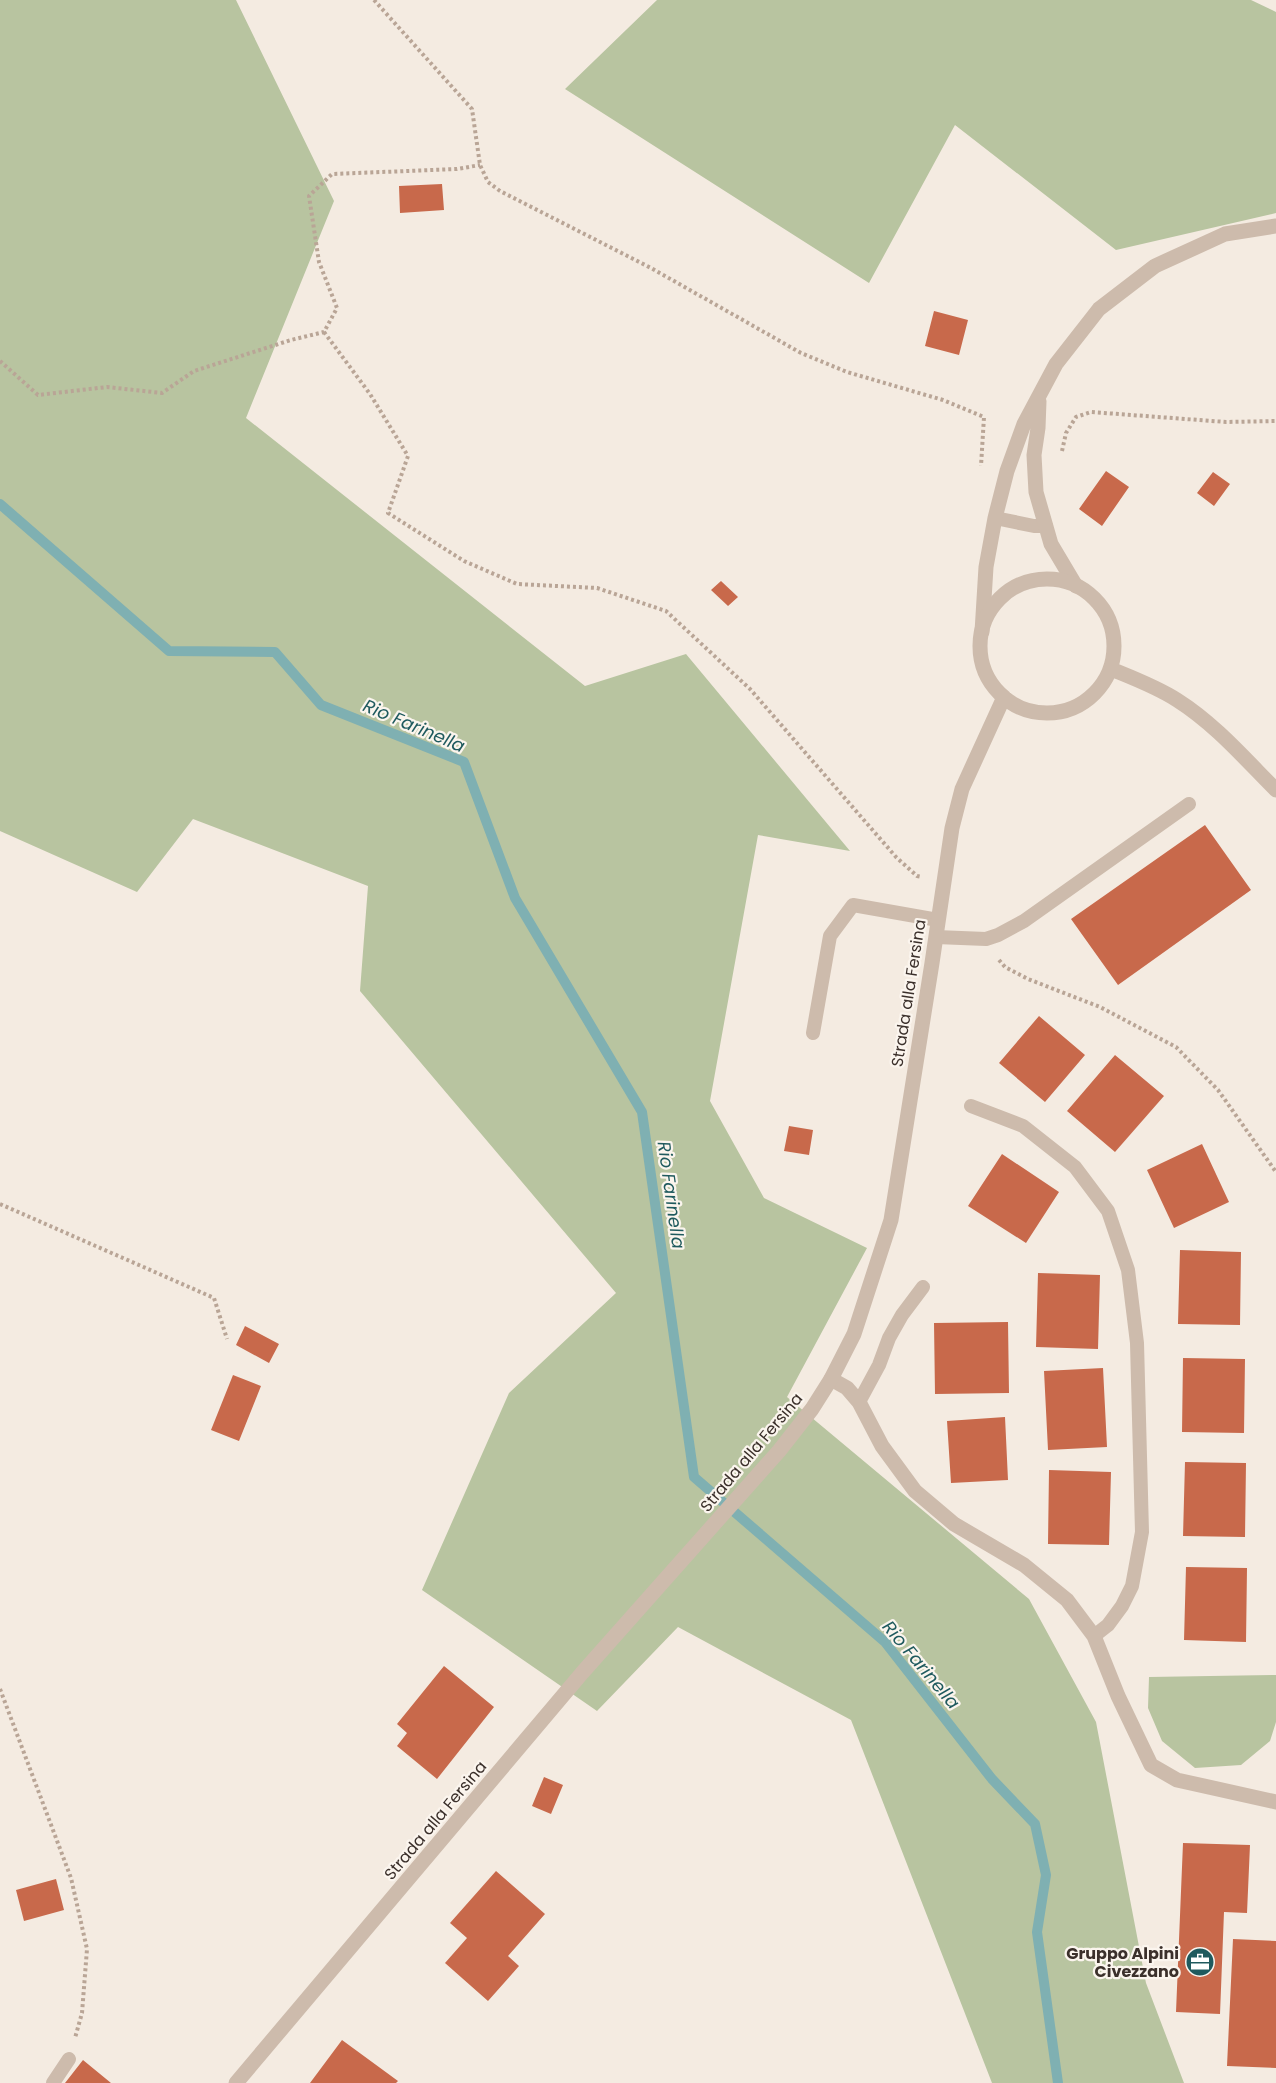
<svg xmlns="http://www.w3.org/2000/svg" width="1276" height="2083" font-family="Poppins,sans-serif">
	<style>
		.green { fill: #b8c4a0 }
		.lines { fill: none; stroke-linecap: round; stroke-linejoin: round }
		.stream { stroke: #7fb0b2; stroke-width: 10 }
		.building { fill: #c8694b }
		.path { stroke: #b9a596; stroke-width: 4; stroke-dasharray: 3 3; stroke-linecap: butt }
		.service { stroke: #cdbbac; stroke-width: 14 }
		.minor { stroke: #cdbbac; stroke-width: 15 }
		.tertiary { stroke: #cdbbac; stroke-width: 15 }
		.labels { text-anchor: middle; stroke-width: 4.5; stroke-linejoin: round; paint-order: stroke }
		.street-label { font-size: 16px; fill: #3b302b; stroke: #fbf5ee }
		.poi-label { font-size: 16px; font-weight: bold; fill: #3b302b; stroke: #fbf5ee; text-anchor: end }
		.water-label { font-size: 18px; font-style: italic; fill: #1f5a5e; stroke: #fbf5ee }
	</style>
	<rect width="100%" height="100%" fill="#f4ebe1"/>
	<path class="green" d="M 0,0 L 236,0 L 334,201 L 246,418 L 585,686 L 686,654 L 850,851 L 758,835 L 710,1101 L 764,1198 L 867,1248 L 787,1397 L 1029,1599 L 1096,1722 L 1146,1983 L 1184,2083 L 992,2083 L 851,1720 L 678,1627 L 597,1711 L 422,1590 L 509,1393 L 616,1293 L 360,991 L 368,886 L 193,819 L 137,892 L 0,831 Z
		M 657,0 L 1251,0 L 1276,12 L 1276,213 L 1116,250 L 955,125 L 869,283 L 565,89 Z
		M 1276,1675 L 1276,1722 L 1270,1741 L 1241,1765 L 1195,1768 L 1162,1741 L 1148,1708 L 1149,1677 Z"/>
	<g class="lines">
		<path class="stream" d="M 0,504 L 169,651 L 275,652 L 321,705 L 464,762 L 515,898 L 642,1112 L 694,1477 L 885,1642 L 992,1779 L 1035,1824 L 1046,1875 L 1037,1932 L 1058,2083"/>
	</g>
	<path class="building" d="M 442,184 L 444,210 L 400,213 L 399,186 Z
		M 934,311 L 968,320 L 959,355 L 925,346 Z
		M 1106,471 L 1129,487 L 1102,526 L 1079,509 Z
		M 1213,472 L 1230,484 L 1214,506 L 1197,493 Z
		M 721,581 L 738,597 L 728,606 L 711,590 Z
		M 1205,825 L 1251,890 L 1118,985 L 1071,919 Z
		M 1039,1016 L 1085,1055 L 1045,1102 L 999,1063 Z
		M 1115,1055 L 1164,1096 L 1115,1152 L 1067,1111 Z
		M 789,1126 L 813,1130 L 809,1155 L 784,1151 Z
		M 1202,1144 L 1229,1202 L 1174,1228 L 1147,1170 Z
		M 1002,1154 L 1059,1192 L 1026,1243 L 968,1206 Z
		M 1180,1250 L 1241,1252 L 1240,1325 L 1178,1324 Z
		M 1038,1273 L 1100,1275 L 1098,1349 L 1036,1347 Z
		M 1008,1322 L 1009,1393 L 935,1394 L 934,1323 Z
		M 245,1326 L 279,1344 L 269,1363 L 236,1345 Z
		M 1183,1358 L 1245,1359 L 1244,1433 L 1182,1432 Z
		M 1103,1368 L 1107,1447 L 1048,1450 L 1044,1371 Z
		M 233,1375 L 261,1386 L 239,1441 L 211,1430 Z
		M 1005,1417 L 1008,1480 L 951,1483 L 947,1421 Z
		M 1185,1462 L 1246,1463 L 1245,1537 L 1183,1536 Z
		M 1049,1470 L 1111,1472 L 1109,1545 L 1048,1544 Z
		M 1186,1567 L 1247,1568 L 1246,1642 L 1184,1640 Z
		M 444,1666 L 494,1707 L 437,1779 L 397,1746 L 407,1733 L 397,1724 Z
		M 544,1777 L 563,1785 L 551,1814 L 532,1806 Z
		M 1183,1843 L 1250,1845 L 1247,1913 L 1224,1912 L 1220,2014 L 1176,2012 Z
		M 496,1871 L 545,1914 L 508,1956 L 519,1966 L 488,2001 L 445,1963 L 467,1938 L 450,1923 Z
		M 56,1879 L 64,1910 L 24,1921 L 16,1890 Z
		M 1233,1939 L 1276,1941 L 1276,2068 L 1227,2066 Z
		M 342,2040 L 398,2081 L 396,2083 L 310,2083 Z
		M 83,2060 L 111,2083 L 65,2083 Z"/>
	<g class="lines">
		<path class="path" d="M 374,0 L 472,109 L 480,165 L 488,182 L 500,191 L 651,268 L 801,353 L 847,372 L 943,400 L 984,417 L 981,466
			M 324,332 L 370,394 L 408,456 L 388,513 L 464,561 L 517,584 L 597,588 L 666,611 L 750,689 L 896,857 L 917,876 L 922,877
			M 0,361 L 38,395 L 107,387 L 162,393 L 194,371 L 291,340 L 324,332 L 337,308 L 319,262 L 309,196 L 332,174 L 457,169 L 480,165
			M 1062,451 L 1066,433 L 1076,417 L 1091,412 L 1226,422 L 1276,421
			M 999,960 L 1005,967 L 1028,979 L 1100,1007 L 1176,1047 L 1218,1090 L 1276,1172
			M 0,1204 L 214,1298 L 227,1339
			M 0,1689 L 71,1878 L 87,1949 L 82,2013 L 75,2038"/>
		<path class="service" d="M 995,518 L 1034,526 L 1046,526
			M 936,937 L 986,939 L 998,935 L 1024,921 L 1189,804
			M 813,1033 L 830,936 L 853,905 L 938,920
			M 971,1106 L 1023,1126 L 1075,1167 L 1108,1211 L 1128,1270 L 1137,1343 L 1142,1532 L 1132,1586 L 1122,1606 L 1108,1625 L 1094,1636
			M 859,1402 L 879,1365 L 889,1338 L 902,1315 L 923,1287
			M 53,2083 L 69,2059"/>
		<path class="minor" d="M 1039,401 L 1038,428 L 1034,455 L 1036,492 L 1051,544 L 1076,586
			M 982,632 L 986,567 L 995,518 L 1007,471 L 1024,424 L 1056,364 L 1099,309 L 1155,266 L 1225,234 L 1276,226
			M 831,1379 L 847,1388 L 859,1402 L 882,1446 L 915,1491 L 954,1524 L 1024,1565 L 1067,1600 L 1094,1636 L 1118,1696 L 1151,1765 L 1177,1780 L 1276,1802"/>
		<path class="tertiary" d="M980 646a67 67 0 1 1 134 0a67 67 0 1 1-134 0Z
			M 1111,669 C 1133,678 1157,687 1177,700 C 1215,724 1245,759 1276,790
			M 236,2083 L 582,1673 L 779,1451 L 812,1409 L 831,1379 L 854,1334 L 891,1220 L 932,963 L 952,828 L 962,789 L 1004,697"/>
	</g>
	<defs>
		<g id="office-disc" transform="scale(1.5)"><circle r="9.5" fill="#1f5a5e" stroke="#fbf5ee"/><path d="M-6-3h4V-5.5h4V-3h4V5H-6ZM-1-4.5V-3h2v-1.5ZM-6 0V1H6V0Z" fill="#fff"/></g>
	</defs>
	<g fill-rule="evenodd">
		<use href="#office-disc" x="1200" y="1962"/>
	</g>
	<g class="labels">
		<g class="street-label">
			<text transform="translate(908 993) rotate(-81)" y="6">Strada alla Fersina</text>
			<text transform="translate(751 1452) rotate(-50)" y="6">Strada alla Fersina</text>
			<text transform="translate(435 1820) rotate(-50)" y="6">Strada alla Fersina</text>
		</g>
		<g class="poi-label">
			<text x="1179" y="1959">Gruppo Alpini<tspan x="1179" dy="18">Civezzano</tspan></text>
		</g>
		<g class="water-label">
			<text transform="translate(414 726) rotate(23)" y="6">Rio Farinella</text>
			<text transform="translate(671 1195) rotate(82)" y="6">Rio Farinella</text>
			<text transform="translate(921 1665) rotate(50)" y="6">Rio Farinella</text>
		</g>
	</g>
</svg>
